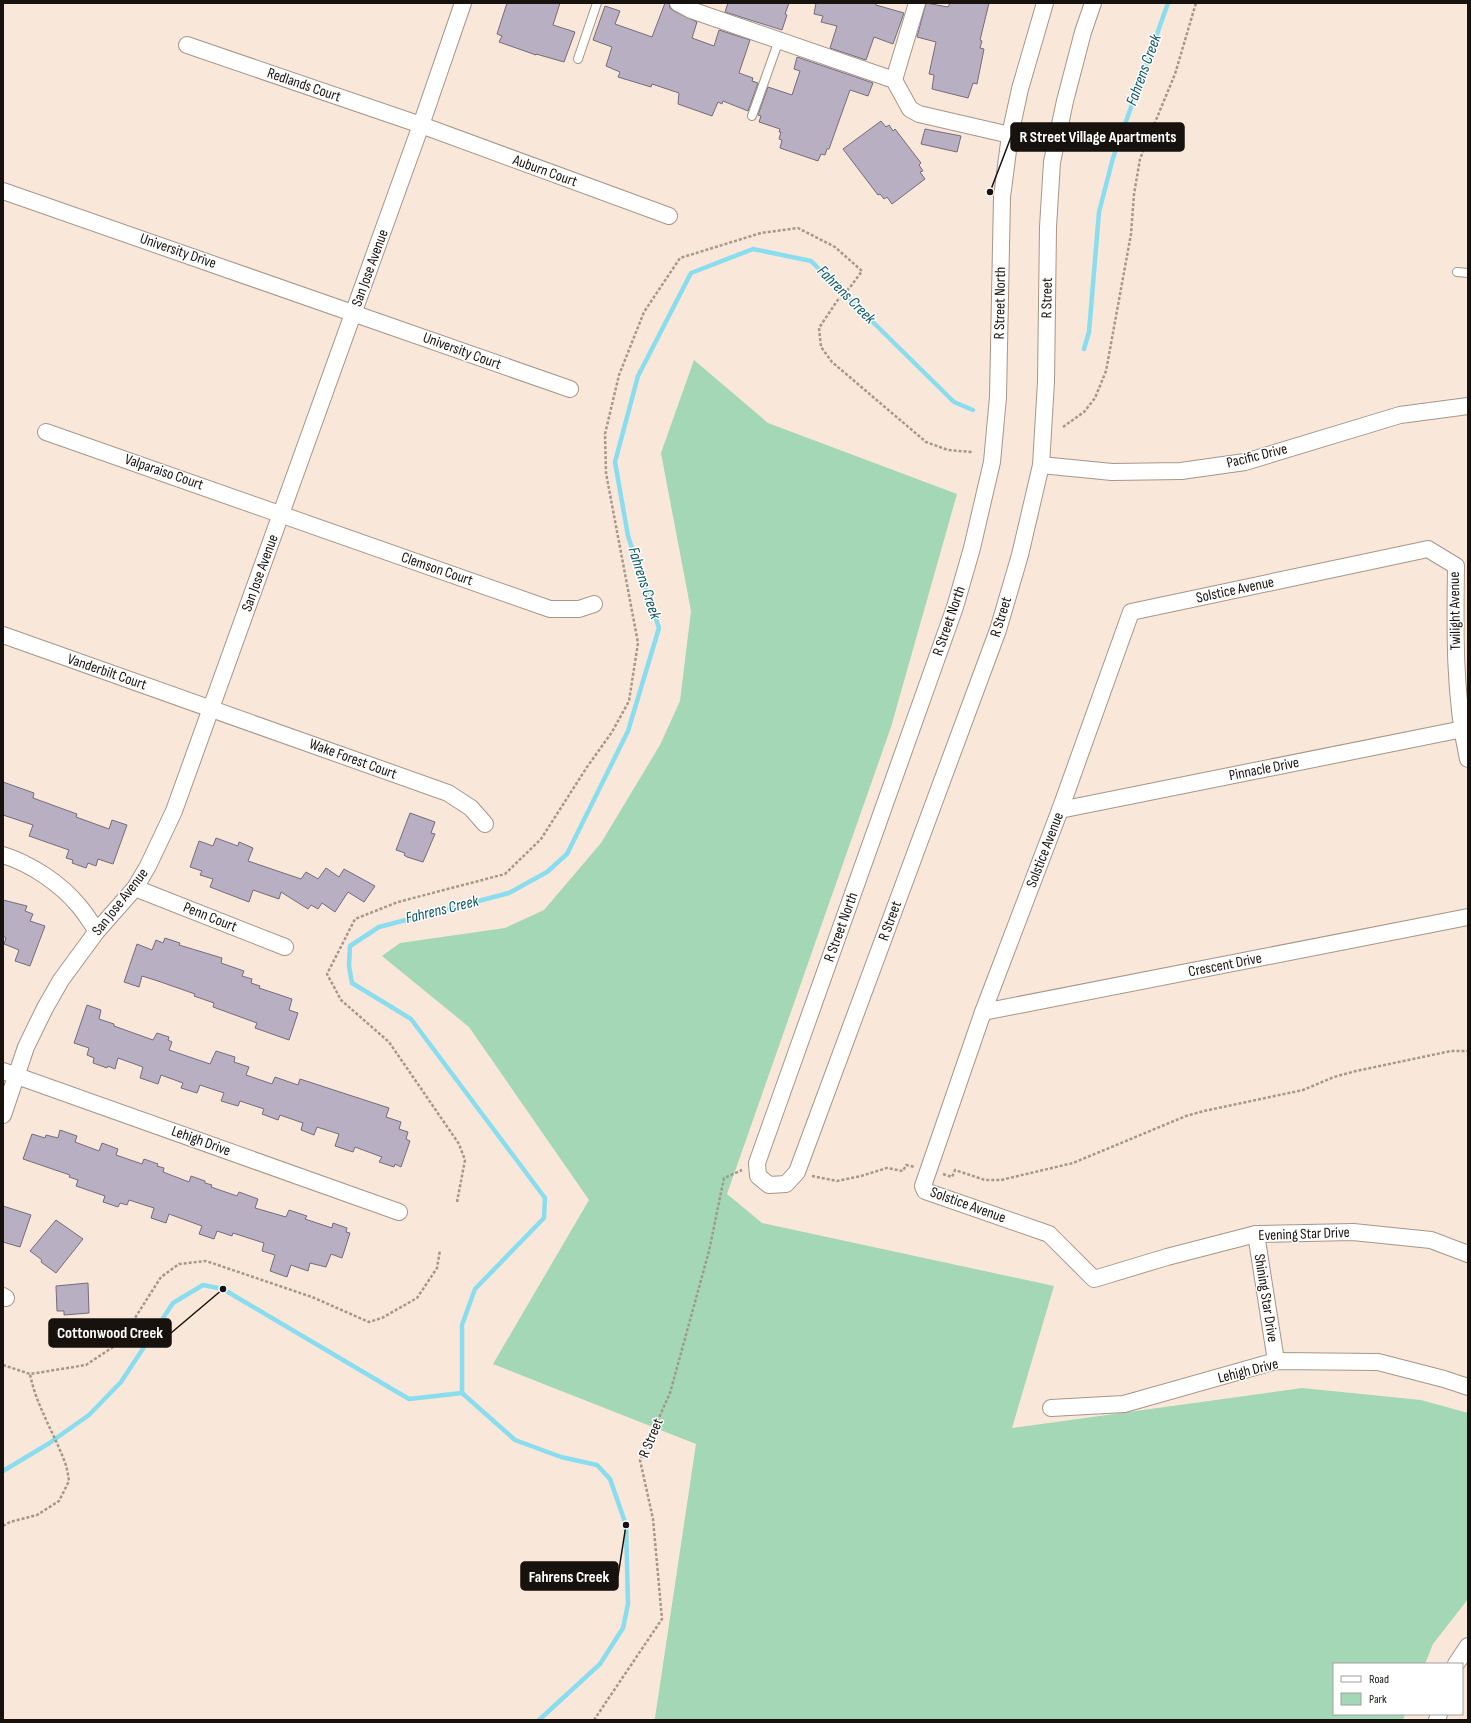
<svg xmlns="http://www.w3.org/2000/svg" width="1471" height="1723" viewBox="0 0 1471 1723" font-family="'Sofia Sans Condensed',sans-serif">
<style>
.green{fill:#a4d7b5}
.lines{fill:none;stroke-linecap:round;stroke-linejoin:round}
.stream{stroke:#89ddef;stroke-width:4.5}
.building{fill:#b8b0c2;stroke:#736c7d}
.service-casing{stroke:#a59688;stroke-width:10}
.minor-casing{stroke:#a59688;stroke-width:18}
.path{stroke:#a4978c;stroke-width:2.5;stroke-dasharray:3 2;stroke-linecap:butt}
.service{stroke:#fff;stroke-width:8}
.minor{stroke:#fff;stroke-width:16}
.labels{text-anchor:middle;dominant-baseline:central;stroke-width:3;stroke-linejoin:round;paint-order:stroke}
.street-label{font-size:15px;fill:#17120d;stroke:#fff}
.water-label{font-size:16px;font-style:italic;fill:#095562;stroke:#fff}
.leader{fill:none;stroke:#17120d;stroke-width:1.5}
.callout-dot{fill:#17120d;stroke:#fff;stroke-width:1.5}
.callout{fill:#17120d;stroke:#17120d;stroke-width:1.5}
.callout-label{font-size:16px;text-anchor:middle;font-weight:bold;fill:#fff}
</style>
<rect width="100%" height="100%" fill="#f9e8d9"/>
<!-- green -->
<path class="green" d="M 694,360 L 768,423 L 957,494 L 891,727 L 727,1194 L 762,1223 L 1054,1286 L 1012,1428 L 1302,1388 L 1421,1400 L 1468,1413 L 1468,1599 L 1433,1644 L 1425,1664 L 1334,1664 L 1334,1714 L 1405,1714 L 1403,1720 L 652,1720 L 655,1718 L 696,1444 L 493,1364 L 589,1200 L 469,1027 L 382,956 L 400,943 L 505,928 L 544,910 L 601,843 L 660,745 L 680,701 L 691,611 L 661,453 Z"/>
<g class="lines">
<!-- stream -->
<g class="stream">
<path d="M 1084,349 L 1089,332 L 1099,212 L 1113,158 L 1168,3"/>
<path d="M 3,1471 L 48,1444 L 89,1415 L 121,1382 L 173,1303 L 203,1285 L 223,1289 L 409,1399 L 462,1393"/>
<path d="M 539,1720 L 600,1664 L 623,1628 L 628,1604 L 626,1525 L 610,1479 L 597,1465 L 561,1457 L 515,1440 L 462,1393 L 462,1325 L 475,1289 L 544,1218 L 545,1198 L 411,1019 L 352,983 L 349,966 L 350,946 L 379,927 L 509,893 L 547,872 L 567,854 L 628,731 L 659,628 L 628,536 L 615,462 L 638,376 L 691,273 L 753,249 L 811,261 L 954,402 L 973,410"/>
</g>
</g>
<!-- building -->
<g class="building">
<path d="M 507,3 L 560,3 L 553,25 L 575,32 L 564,62 L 536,54 L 536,55 L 499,42 L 502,36 L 497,34 Z"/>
<path d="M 665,3 L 669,3 L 670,8 L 674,11 L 697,22 L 692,38 L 714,46 L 719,30 L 750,40 L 739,73 L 753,78 L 752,81 L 758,83 L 748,111 L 723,101 L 722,104 L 718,102 L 712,116 L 678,104 L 679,93 L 652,84 L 651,87 L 618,77 L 620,72 L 606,66 L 612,47 L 593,40 L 605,6 L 620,11 L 615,24 L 652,37 Z"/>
<path d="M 728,3 L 789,3 L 785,14 L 787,15 L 782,30 L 725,12 Z"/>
<path d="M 816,3 L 876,3 L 876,5 L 904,13 L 893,44 L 874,37 L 866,60 L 830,48 L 837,26 L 821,22 L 823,16 L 814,14 Z"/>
<path d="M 926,3 L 948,7 L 950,3 L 989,3 L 980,40 L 982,41 L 980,48 L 984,49 L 977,84 L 973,83 L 968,98 L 932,89 L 934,75 L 929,74 L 936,42 L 917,37 Z"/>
<path d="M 797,57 L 873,83 L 868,96 L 850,90 L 829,149 L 827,149 L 825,155 L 821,154 L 818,161 L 780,148 L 782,140 L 779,139 L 781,132 L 779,132 L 780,129 L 759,122 L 761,116 L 758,115 L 768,87 L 792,95 L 800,71 L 794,69 Z"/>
<path d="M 881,121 L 886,127 L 889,125 L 893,131 L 895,129 L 921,163 L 919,165 L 923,171 L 920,172 L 925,179 L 892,204 L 887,197 L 884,199 L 880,194 L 878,195 L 843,149 Z"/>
<path d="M 925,129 L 961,136 L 957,152 L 921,144 Z"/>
<path d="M 3,782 L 34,793 L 33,798 L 77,814 L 76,817 L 109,829 L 112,820 L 127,825 L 113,864 L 98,859 L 96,866 L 88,863 L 86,868 L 72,863 L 73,860 L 66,858 L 69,850 L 29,836 L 33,825 L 3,815 Z"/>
<path d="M 410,813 L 435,822 L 431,833 L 435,834 L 423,862 L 407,857 L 404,855 L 405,853 L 396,850 Z"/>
<path d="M 216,838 L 238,846 L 239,842 L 253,848 L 248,861 L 301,879 L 306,872 L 318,879 L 326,868 L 339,877 L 344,869 L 375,886 L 364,902 L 348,892 L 335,912 L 322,903 L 318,909 L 311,905 L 308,909 L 281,892 L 279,899 L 253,890 L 249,902 L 210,887 L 213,879 L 200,875 L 202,871 L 190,867 L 199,841 L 213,846 Z"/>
<path d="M 3,900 L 27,906 L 25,911 L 33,914 L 30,921 L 45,926 L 30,966 L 15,961 L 19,950 L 4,944 L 6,938 L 3,936 Z"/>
<path d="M 165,938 L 180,943 L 179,945 L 222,958 L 221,963 L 244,971 L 242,976 L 252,979 L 251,983 L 260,986 L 259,988 L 292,999 L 289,1010 L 298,1013 L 289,1040 L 255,1028 L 257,1023 L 213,1007 L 214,1003 L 194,996 L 195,994 L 158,981 L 142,976 L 139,987 L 124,982 L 137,944 L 152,950 L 156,940 L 163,943 Z"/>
<path d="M 87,1005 L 101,1010 L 99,1019 L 114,1024 L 114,1026 L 153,1040 L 157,1033 L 169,1037 L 168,1040 L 172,1042 L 169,1050 L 210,1064 L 216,1051 L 235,1057 L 234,1062 L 249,1067 L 246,1075 L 272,1084 L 275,1077 L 298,1085 L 300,1079 L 389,1108 L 386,1117 L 401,1122 L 399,1129 L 408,1132 L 406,1139 L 410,1141 L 401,1167 L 395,1164 L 394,1167 L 379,1162 L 382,1157 L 355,1147 L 353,1152 L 335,1146 L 339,1134 L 317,1127 L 314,1135 L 301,1130 L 303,1123 L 280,1115 L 278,1120 L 262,1114 L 264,1109 L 240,1101 L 238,1106 L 221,1101 L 224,1093 L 200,1085 L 197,1093 L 181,1088 L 183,1083 L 161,1075 L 158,1084 L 140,1078 L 143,1067 L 118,1058 L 115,1069 L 108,1066 L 107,1068 L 93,1063 L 94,1058 L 87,1055 L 89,1048 L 74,1043 Z"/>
<path d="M 60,1130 L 77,1136 L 75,1142 L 99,1151 L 102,1143 L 118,1149 L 116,1155 L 142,1164 L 144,1159 L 158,1164 L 157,1166 L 164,1168 L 163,1172 L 189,1182 L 191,1176 L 205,1181 L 205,1183 L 212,1185 L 211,1187 L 237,1196 L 239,1192 L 258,1199 L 255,1208 L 286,1217 L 289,1210 L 307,1216 L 305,1219 L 332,1228 L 333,1223 L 347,1228 L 346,1232 L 350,1233 L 342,1258 L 331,1254 L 326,1267 L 310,1263 L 308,1271 L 291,1265 L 287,1277 L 270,1271 L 275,1255 L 262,1251 L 264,1243 L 233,1233 L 232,1236 L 217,1231 L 214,1239 L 199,1234 L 202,1226 L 169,1214 L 166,1223 L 151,1218 L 154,1208 L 129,1200 L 127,1205 L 120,1203 L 118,1207 L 103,1202 L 105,1196 L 76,1186 L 78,1180 L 69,1177 L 70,1175 L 23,1159 L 32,1134 L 45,1138 L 46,1135 L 58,1138 Z"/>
<path d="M 3,1206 L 31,1215 L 20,1247 L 3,1242 Z"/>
<path d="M 56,1220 L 83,1239 L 56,1273 L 41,1262 L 42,1260 L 30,1251 Z"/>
<path d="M 88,1283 L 89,1313 L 64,1315 L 64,1311 L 57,1311 L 56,1286 Z"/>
</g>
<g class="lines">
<!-- service casing -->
<g class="service-casing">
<g id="service">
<path d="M 578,59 L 597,3"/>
<path d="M 752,116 L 779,40"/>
<path d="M 1457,272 L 1468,273"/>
</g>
</g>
<!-- minor casing -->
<g class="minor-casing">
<g id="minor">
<path d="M 678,3 L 691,10 L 894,80 L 910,109 L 919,114 L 1010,135"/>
<path d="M 1045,3 L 1020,89 L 1010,135 L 1002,197 L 998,397 L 992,462 L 972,548 L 955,607 L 757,1163 L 758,1176 L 769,1185 L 786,1184 L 797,1172 L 998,630 L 1020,555 L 1041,465 L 1046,382 L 1048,227 L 1052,162 L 1065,101 L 1083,32 L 1093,3"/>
<path d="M 187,45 L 421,125 L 669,216"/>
<path d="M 894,80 L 917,3"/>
<path d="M 3,191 L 570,389"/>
<path d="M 46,432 L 550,609 L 579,609 L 594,604"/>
<path d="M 1041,465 L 1112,472 L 1181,471 L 1245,462 L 1400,415 L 1468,406"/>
<path d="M 3,635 L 448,793 L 471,808 L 485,824"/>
<path d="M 1468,759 C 1454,696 1455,631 1456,566 L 1428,549 L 1131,612 L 1060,810 L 983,1012 L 923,1186 L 925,1191 L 1049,1234 L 1094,1279 L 1167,1257 L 1256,1234 L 1353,1232 L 1431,1240 L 1468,1254"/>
<path d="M 1060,810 L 1468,728"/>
<path d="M 3,855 C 31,864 60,883 79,906 C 86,914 91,923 97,931"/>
<path d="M 135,888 L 285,947"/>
<path d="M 983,1012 L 1468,917"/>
<path d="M 3,1071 L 399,1212"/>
<path d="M 3,1115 L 26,1047 L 45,1008 L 61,980 L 97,931 L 135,888 L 148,866 L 174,811 L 421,125 L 463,3"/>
<path d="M 1256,1234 L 1276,1361"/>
<path d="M 3,1296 L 6,1298"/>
<path d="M 1051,1408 L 1124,1404 L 1276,1361 L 1378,1362 L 1444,1379 L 1468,1387"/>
<path d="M 1456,1664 L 1468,1646"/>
<path d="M 1437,1720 L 1439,1714"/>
</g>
</g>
<!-- path -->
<g class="path">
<path d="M 1063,427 L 1084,412 L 1095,398 L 1106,371 L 1131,234 L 1134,194 L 1140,159 L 1175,74 L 1196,3"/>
<path d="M 943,1174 L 952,1177 L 955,1170 L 985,1180 L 1001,1180 L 1073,1163 L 1186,1116 L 1204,1111 L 1303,1090 L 1334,1077 L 1356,1071 L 1451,1051 L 1468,1051"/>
<path d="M 812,1176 L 837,1181 L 861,1176 L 887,1168 L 903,1171 L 906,1165 L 915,1167"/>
<path d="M 457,1202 L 465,1160 L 459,1144 L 389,1042 L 341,1000 L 327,974 L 355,919 L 398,902 L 505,874 L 541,839 L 587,767 L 612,732 L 629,701 L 638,643 L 606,473 L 605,434 L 619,375 L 644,312 L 680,258 L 761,233 L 798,228 L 835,247 L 862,271 L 851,286 L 837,301 L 819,328 L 821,347 L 832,362 L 926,442 L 948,450 L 972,452"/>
<path d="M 3,1365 L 30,1374 L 86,1365 L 119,1343 L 161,1277 L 179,1264 L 206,1261 L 312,1297 L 369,1322 L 382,1318 L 417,1298 L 437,1268 L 440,1250"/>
<path d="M 3,1526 L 10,1522 L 37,1515 L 59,1501 L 69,1481 C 68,1474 67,1467 64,1460 C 53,1431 36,1405 30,1374"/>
<path d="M 594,1720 L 662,1619 L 653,1519 L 640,1460 L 670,1393 L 709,1251 L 724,1178 L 742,1170"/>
</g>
<!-- service -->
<use href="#service" class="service"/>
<!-- minor -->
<use href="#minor" class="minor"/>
</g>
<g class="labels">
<!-- street labels -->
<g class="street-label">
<text transform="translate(304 85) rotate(19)">Redlands Court</text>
<text transform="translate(545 171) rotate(20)">Auburn Court</text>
<text transform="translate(178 251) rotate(19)">University Drive</text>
<text transform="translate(370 268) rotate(-70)">San Jose Avenue</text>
<text transform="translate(1047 298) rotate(-89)">R Street</text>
<text transform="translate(1000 303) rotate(-89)">R Street North</text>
<text transform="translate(462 351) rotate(20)">University Court</text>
<text transform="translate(1257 456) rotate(-14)">Pacific Drive</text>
<text transform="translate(164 472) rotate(19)">Valparaiso Court</text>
<text transform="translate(437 569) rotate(19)">Clemson Court</text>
<text transform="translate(260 573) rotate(-70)">San Jose Avenue</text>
<text transform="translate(1235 590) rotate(-12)">Solstice Avenue</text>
<text transform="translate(1455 611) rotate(-91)">Twilight Avenue</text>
<text transform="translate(1001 617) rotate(-73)">R Street</text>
<text transform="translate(949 621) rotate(-71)">R Street North</text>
<text transform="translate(107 672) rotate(19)">Vanderbilt Court</text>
<text transform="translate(353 759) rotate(20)">Wake Forest Court</text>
<text transform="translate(1264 769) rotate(-11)">Pinnacle Drive</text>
<text transform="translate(1045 850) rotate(-69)">Solstice Avenue</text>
<text transform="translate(120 902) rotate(-52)">San Jose Avenue</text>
<text transform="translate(210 917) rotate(22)">Penn Court</text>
<text transform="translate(890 921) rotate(-70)">R Street</text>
<text transform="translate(841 927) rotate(-70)">R Street North</text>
<text transform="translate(1225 965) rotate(-11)">Crescent Drive</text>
<text transform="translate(201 1141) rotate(20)">Lehigh Drive</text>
<text transform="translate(968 1205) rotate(20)">Solstice Avenue</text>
<text transform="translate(1304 1234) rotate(-2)">Evening Star Drive</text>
<text transform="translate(1266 1298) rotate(81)">Shining Star Drive</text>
<text transform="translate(1248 1371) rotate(-14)">Lehigh Drive</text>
<text transform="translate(651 1438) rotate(-68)">R Street</text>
</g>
<!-- water labels -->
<g class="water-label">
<text transform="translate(1144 70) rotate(-70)">Fahrens Creek</text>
<text transform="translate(846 295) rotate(45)">Fahrens Creek</text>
<text transform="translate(644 583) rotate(72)">Fahrens Creek</text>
<text transform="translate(442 910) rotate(-14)">Fahrens Creek</text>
</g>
</g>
<!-- callouts -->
<path class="leader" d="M990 192L1011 137M223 1289L171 1333M626 1525L618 1576"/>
<g class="callout-dot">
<circle cx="990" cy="192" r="4"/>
<circle cx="223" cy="1289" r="4"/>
<circle cx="626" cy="1525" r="4"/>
</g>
<g class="callout">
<rect x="1011" y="123" width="173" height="28" rx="4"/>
<rect x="49" y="1319" width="122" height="28" rx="4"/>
<rect x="521" y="1562" width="97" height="28" rx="4"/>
</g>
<g class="callout-label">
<text x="1098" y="142">R Street Village Apartments</text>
<text x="110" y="1338">Cottonwood Creek</text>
<text x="569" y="1582">Fahrens Creek</text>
</g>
<!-- border -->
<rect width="1471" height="1723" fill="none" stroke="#17120d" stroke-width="8"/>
<!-- legend -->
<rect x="1333" y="1663" width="130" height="52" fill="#ffffff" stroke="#a2a09e"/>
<rect x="1341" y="1676" width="20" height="6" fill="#ffffff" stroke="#a2a09e"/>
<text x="1369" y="1683" font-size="12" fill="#17120d">Road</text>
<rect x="1341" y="1693" width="20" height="12" fill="#a4d7b5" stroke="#a2a09e"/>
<text x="1369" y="1703" font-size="12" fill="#17120d">Park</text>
</svg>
